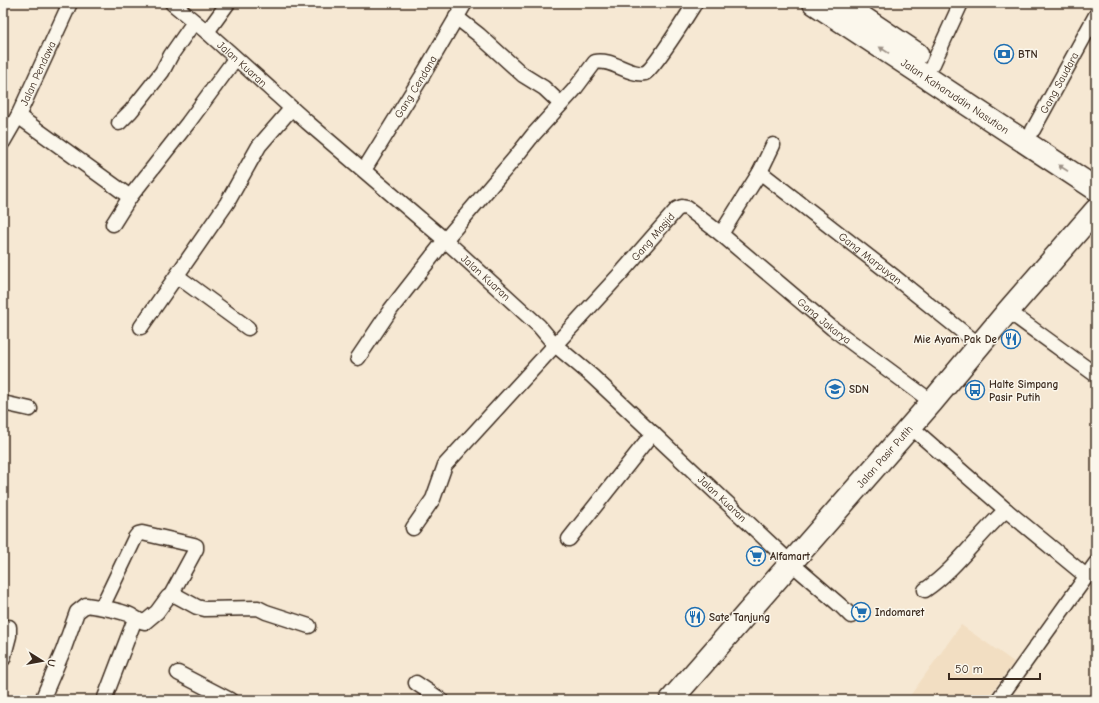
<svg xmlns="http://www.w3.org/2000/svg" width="1099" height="703" viewBox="0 0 1099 703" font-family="'Comic Neue',sans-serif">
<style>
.built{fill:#f2dec2}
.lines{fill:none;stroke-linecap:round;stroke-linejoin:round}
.street-casing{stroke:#3b2a1e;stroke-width:17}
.highway-casing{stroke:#3b2a1e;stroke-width:25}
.street{stroke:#fbf7ec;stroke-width:14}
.highway{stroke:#fbf7ec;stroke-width:22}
.oneway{fill:#9b9085}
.labels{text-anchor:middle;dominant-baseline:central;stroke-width:3;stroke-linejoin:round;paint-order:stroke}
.poi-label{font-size:11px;font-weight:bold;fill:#3b2a1e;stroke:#fbf7ec;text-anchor:start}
.street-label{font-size:11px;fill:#3b2a1e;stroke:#fbf7ec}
</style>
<rect width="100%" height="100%" fill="#f6e8d3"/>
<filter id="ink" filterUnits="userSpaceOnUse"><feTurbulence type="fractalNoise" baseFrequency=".025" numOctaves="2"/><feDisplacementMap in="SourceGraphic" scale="8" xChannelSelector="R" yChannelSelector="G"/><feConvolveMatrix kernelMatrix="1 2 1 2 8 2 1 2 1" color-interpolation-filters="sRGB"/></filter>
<g filter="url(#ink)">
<!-- built -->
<path class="built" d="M 961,625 L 1014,662 L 986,700 L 907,700 Z"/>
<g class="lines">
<!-- street casing -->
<g class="street-casing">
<g id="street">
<path id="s1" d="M 172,3 L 207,32 L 307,122 L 445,240 L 539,326 L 555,345 L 592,376 L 791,563 L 842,607 L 851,616"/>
<path d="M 456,17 L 479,35 L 523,75 L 544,88 L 561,104"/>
<path d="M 207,32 L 228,3"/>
<path d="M 933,64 L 961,3"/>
<path d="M 18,116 L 130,197"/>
<path d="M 119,123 L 131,111 L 162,72 L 171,55 L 194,22"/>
<path id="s2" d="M 1033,130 L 1096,15"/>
<path id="s3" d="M 3,142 L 18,116 L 70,3"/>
<path id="s4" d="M 364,170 L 421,78 L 465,3"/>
<path id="s5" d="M 760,172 L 887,271 L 979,345"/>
<path d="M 113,224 L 130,197 L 188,123 L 235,59"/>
<path d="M 721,234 L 760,172 L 773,145"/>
<path d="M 177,276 L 248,328"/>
<path d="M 1008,311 L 1096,375"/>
<path d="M 141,327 L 227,203 L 259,146 L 291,109"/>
<path d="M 358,358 L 391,309 L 445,240 L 514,159 L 533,135 L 574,90 L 595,62 C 608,59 621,69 633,72 C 636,73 641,74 645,73 C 654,69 688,14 695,3"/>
<path d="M 3,403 L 30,409"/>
<path d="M 911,427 L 1006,510 L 1086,576"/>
<path id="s6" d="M 413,528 L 433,499 L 445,465 L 622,272 L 677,209 L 682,207 L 687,208 L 721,234 L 832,328 L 932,402"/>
<path d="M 569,539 L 653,433"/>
<path d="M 925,590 C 957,568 978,535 1006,510"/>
<path d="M 102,607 L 135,538 L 138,534 L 142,533 L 194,545 L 196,546 L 196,549 L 171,595"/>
<path d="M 3,659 L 9,636 L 9,627"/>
<path d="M 178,673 L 230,700"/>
<path d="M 416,683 L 441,700"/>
<path d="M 42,700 L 63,651 L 77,612 L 86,605 C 100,607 114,609 128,614 C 134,616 137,621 145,622 L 157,612 L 168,597 L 175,595 L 197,607 L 205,609 L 258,608 L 266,612 L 309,626"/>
<path d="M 104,700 L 135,619"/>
<path d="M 998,700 L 1096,563"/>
</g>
</g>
<!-- highway casing -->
<g class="highway-casing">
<g id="highway">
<path id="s7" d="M 814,3 L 1096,189"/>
<path d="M 841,3 L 917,54"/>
<path id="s8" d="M 671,700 L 932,402 L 1008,311 L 1096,210"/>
</g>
</g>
<!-- street -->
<use href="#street" class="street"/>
<!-- highway -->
<use href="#highway" class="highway"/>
</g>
<!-- one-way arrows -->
<defs><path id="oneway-solid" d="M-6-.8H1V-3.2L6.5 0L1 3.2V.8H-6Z"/></defs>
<g class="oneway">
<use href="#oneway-solid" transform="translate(884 50) rotate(-147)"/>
<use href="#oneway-solid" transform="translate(1063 168) rotate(-147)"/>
</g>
</g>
<!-- icons -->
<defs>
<g id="bank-ring" transform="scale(1)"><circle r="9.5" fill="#fbf7ec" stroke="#1f6fb2" stroke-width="1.5"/><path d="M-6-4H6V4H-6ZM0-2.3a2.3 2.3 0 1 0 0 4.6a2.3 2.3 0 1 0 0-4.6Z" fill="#1f6fb2"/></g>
<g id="restaurant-ring" transform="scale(1)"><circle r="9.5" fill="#fbf7ec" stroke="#1f6fb2" stroke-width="1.5"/><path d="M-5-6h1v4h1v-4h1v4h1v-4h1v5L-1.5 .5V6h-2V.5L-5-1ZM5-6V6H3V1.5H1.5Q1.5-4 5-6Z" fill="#1f6fb2"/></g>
<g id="school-ring" transform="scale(1)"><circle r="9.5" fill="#fbf7ec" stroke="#1f6fb2" stroke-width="1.5"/><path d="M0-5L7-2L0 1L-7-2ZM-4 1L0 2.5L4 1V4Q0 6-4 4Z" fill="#1f6fb2"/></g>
<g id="bus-ring" transform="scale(1)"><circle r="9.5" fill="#fbf7ec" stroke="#1f6fb2" stroke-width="1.5"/><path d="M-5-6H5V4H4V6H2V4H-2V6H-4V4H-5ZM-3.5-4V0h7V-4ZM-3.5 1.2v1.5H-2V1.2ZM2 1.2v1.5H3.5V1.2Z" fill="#1f6fb2"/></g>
<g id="supermarket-ring" transform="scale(1)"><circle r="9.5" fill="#fbf7ec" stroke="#1f6fb2" stroke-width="1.5"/><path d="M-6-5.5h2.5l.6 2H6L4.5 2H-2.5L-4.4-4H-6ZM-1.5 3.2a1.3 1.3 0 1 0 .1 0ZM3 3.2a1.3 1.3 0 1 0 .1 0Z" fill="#1f6fb2"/></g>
</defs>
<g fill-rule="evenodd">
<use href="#bank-ring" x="1004" y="54"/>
<use href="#restaurant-ring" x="1011" y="339"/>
<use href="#school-ring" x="835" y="389"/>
<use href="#bus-ring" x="975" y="390"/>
<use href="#supermarket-ring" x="756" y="556"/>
<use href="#supermarket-ring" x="861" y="612"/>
<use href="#restaurant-ring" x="695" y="617"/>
</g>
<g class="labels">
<!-- poi labels -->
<g class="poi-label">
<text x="1018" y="54">BTN</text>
<text x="997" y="339" text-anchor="end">Mie Ayam Pak De</text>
<text x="989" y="384">Halte Simpang<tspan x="989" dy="13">Pasir Putih</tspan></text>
<text x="849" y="389">SDN</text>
<text x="770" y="556">Alfamart</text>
<text x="875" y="612">Indomaret</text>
<text x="709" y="617">Sate Tanjung</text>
</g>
<!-- street labels -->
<g class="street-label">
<text stroke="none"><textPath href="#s1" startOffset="93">Jalan Kuaran</textPath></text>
<text stroke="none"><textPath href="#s3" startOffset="77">Jalan Pendawa</textPath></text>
<text stroke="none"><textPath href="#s2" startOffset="54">Gang Saudara</textPath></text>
<text stroke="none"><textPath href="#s4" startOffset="98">Gang Cendana</textPath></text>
<text stroke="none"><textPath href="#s7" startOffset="169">Jalan Kaharuddin Nasution</textPath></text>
<text stroke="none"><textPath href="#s6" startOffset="380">Gang Masjid</textPath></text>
<text stroke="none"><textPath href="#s5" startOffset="140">Gang Marpuyan</textPath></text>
<text stroke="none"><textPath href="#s1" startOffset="417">Jalan Kuaran</textPath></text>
<text stroke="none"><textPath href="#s6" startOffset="605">Gang Jakarya</textPath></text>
<text stroke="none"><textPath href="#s8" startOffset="324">Jalan Pasir Putih</textPath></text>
<text stroke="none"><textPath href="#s1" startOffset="741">Jalan Kuaran</textPath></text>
</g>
</g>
<!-- margin -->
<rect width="1099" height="703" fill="none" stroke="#fbf7ec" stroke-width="16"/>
<rect x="8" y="8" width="1083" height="687" fill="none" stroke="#3b2a1e" stroke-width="1.5" filter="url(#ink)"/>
<!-- north arrow -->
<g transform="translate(42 661) rotate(101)" stroke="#fbf7ec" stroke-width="3" paint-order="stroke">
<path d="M0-3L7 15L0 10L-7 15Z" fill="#3b2a1e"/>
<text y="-6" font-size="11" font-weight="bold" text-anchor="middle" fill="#3b2a1e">U</text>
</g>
<!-- scale -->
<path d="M949 673v6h91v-6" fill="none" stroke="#3b2a1e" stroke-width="2"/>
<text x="955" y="673" font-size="12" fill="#3b2a1e" stroke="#fbf7ec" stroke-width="3" paint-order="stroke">50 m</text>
</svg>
